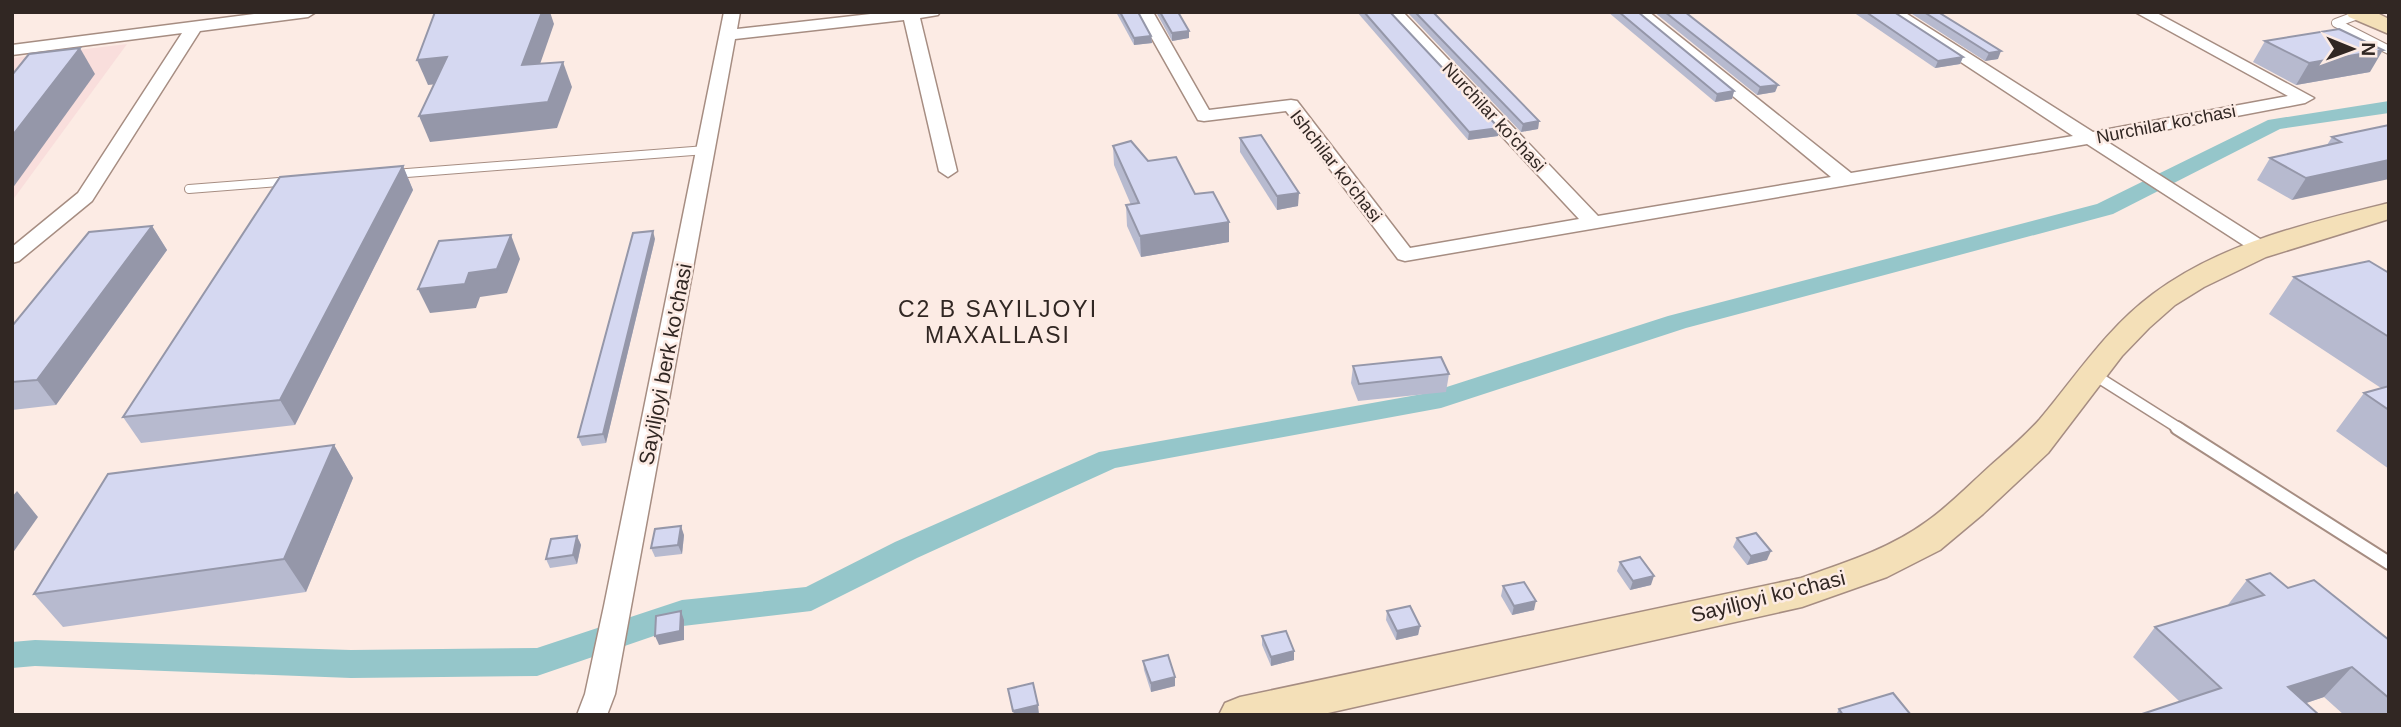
<svg xmlns="http://www.w3.org/2000/svg" width="2401" height="727" viewBox="0 0 2401 727" font-family="Helvetica,sans-serif">
<style>
.education{fill:#f9dedc}
.lines{fill:none;stroke-linecap:round;stroke-linejoin:round}
.canal{fill:#95c6ca;fill-rule:evenodd}
.service-far2-casing{stroke:#a68d82;stroke-width:10}
.service-far1-casing{stroke:#a68d82;stroke-width:13}
.service-casing{stroke:#a68d82;stroke-width:16}
.minor-casing{stroke:#a68d82;stroke-width:3}
.secondary-casing{stroke:#a68d82;stroke-width:3}
.service-far2{stroke:#fff;stroke-width:8}
.service-far1{stroke:#fff;stroke-width:10}
.service{stroke:#fff;stroke-width:12}
.minor{fill:#fff;fill-rule:evenodd}
.secondary{fill:#f4e0b8;fill-rule:evenodd}
.wall{fill:#b7bacf}
.shaded-wall{fill:#9597a9}
.building{fill:#d5d8f1;stroke:#9597a9;stroke-width:2}
.labels{text-anchor:middle;dominant-baseline:central;stroke-width:5;stroke-linejoin:round;paint-order:stroke}
.far-street-label{font-size:18px;fill:#312723;stroke:#fcebe4}
.street-label{font-size:21px;fill:#312723;stroke:#fcebe4}
.neighbourhood-label{font-size:23px;letter-spacing:2px;fill:#312723;stroke:#fcebe4}
</style>
<rect width="100%" height="100%" fill="#fcebe4"/>
<!-- education -->
<path class="education" d="M 127,44 L 12,201 L 12,58 Z"/>
<g class="lines">
<!-- canal -->
<path class="canal" d="M 2389,101 L 2389,113 L 2280,129 L 2113,214 L 1686,328 L 1441,408 L 1115,468 L 917,558 L 811,611 L 683,626 L 537,676 L 351,678 L 35,666 L 12,668 L 12,642 L 35,640 L 351,650 L 537,648 L 682,600 L 806,587 L 895,542 L 1099,452 L 1428,393 L 1668,316 L 2097,204 L 2268,120 Z"/>
<!-- service-far2 casing -->
<g class="service-far2-casing">
<g id="service-far2">
<path d="M 2360,14 L 2336,23 L 2389,50"/>
<path d="M 394,174 L 706,150"/>
<path d="M 189,189 L 291,181"/>
</g>
</g>
<!-- service-far1 casing -->
<g class="service-far1-casing">
<path id="service-far1" d="M 2093,374 L 2180,429"/>
</g>
<!-- service casing -->
<g class="service-casing">
<path id="service" d="M 2177,428 L 2389,563"/>
</g>
<!-- minor casing -->
<g class="minor-casing">
<g id="minor">
<path d="M 269,12 L 316,12 L 308,17 L 200,31 L 92,201 L 19,261 L 12,263 L 12,247 L 78,193 L 182,33 L 12,55 L 12,45 Z"/>
<path d="M 724,12 L 740,12 L 737,29 L 888,12 L 940,12 L 938,15 L 920,18 L 957,171 L 948,177 L 939,171 L 904,20 L 735,39 L 615,694 L 607,715 L 577,715 L 585,694 L 604,606 Z"/>
<path d="M 1137,12 L 1153,12 L 1209,110 L 1291,100 L 1297,101 L 1410,248 L 1579,219 L 1386,12 L 1403,12 L 1598,216 L 1831,177 L 1631,12 L 1649,12 L 1851,173 L 2073,136 L 1885,12 L 1904,12 L 2093,132 L 2288,96 L 2135,12 L 2155,12 L 2314,98 L 2305,103 L 2106,141 L 2268,244 L 2271,248 L 2268,252 L 2254,252 L 2087,144 L 1405,261 L 1398,259 L 1286,111 L 1204,121 L 1198,120 Z"/>
</g>
</g>
<!-- secondary casing -->
<g class="secondary-casing">
<g id="secondary">
<path d="M 2346,12 L 2375,12 L 2389,19 L 2389,34 L 2349,17 Z"/>
<path d="M 2389,203 L 2389,219 L 2266,257 L 2204,287 L 2175,305 L 2149,328 L 2122,356 L 2048,453 L 1983,514 L 1940,550 L 1887,577 L 1802,607 L 1319,715 L 1219,715 L 1225,703 L 1240,697 L 1801,578 C 1844,563 1889,549 1926,522 C 1949,506 1969,485 1990,466 C 2007,451 2024,437 2040,419 C 2077,375 2106,329 2153,294 C 2221,243 2308,223 2389,203 Z"/>
</g>
</g>
<!-- service-far2 -->
<use href="#service-far2" class="service-far2"/>
<!-- service-far1 -->
<use href="#service-far1" class="service-far1"/>
<!-- service -->
<use href="#service" class="service"/>
<!-- minor -->
<use href="#minor" class="minor"/>
<!-- secondary -->
<use href="#secondary" class="secondary"/>
</g>
<!-- wall -->
<g class="wall">
<path d="M 1116,12 L 1138,12 L 1151,36 L 1152,43 L 1134,45 Z"/>
<path d="M 1156,12 L 1178,12 L 1189,38 L 1172,41 Z"/>
<path d="M 1357,12 L 1390,12 L 1498,136 L 1468,140 Z"/>
<path d="M 1407,12 L 1433,12 L 1539,121 L 1538,129 L 1521,132 Z"/>
<path d="M 1608,12 L 1638,12 L 1734,91 L 1732,99 L 1715,102 Z"/>
<path d="M 1654,12 L 1685,12 L 1778,85 L 1775,92 L 1757,95 Z"/>
<path d="M 1853,12 L 1894,12 L 1963,57 L 1960,64 L 1935,68 Z"/>
<path d="M 1909,12 L 1938,12 L 1998,59 L 1985,61 Z"/>
<path d="M 2265,41 L 2370,72 L 2296,85 L 2253,62 Z"/>
<path d="M 2389,125 L 2292,200 L 2257,180 L 2270,158 L 2327,145 L 2332,137 Z"/>
<path d="M 1240,138 L 1298,206 L 1277,210 L 1240,152 Z"/>
<path d="M 1113,146 L 1148,161 L 1229,222 L 1229,242 L 1141,257 L 1127,226 L 1126,205 L 1131,205 L 1114,165 Z"/>
<path d="M 403,166 L 413,190 L 295,425 L 141,443 L 123,417 Z"/>
<path d="M 152,226 L 167,250 L 56,405 L 12,410 L 12,326 Z"/>
<path d="M 655,239 L 606,443 L 582,446 L 578,437 Z"/>
<path d="M 2389,273 L 2389,469 L 2336,431 L 2364,393 L 2381,388 L 2269,314 L 2294,277 Z"/>
<path d="M 1353,366 L 1449,374 L 1446,392 L 1358,401 L 1351,383 Z"/>
<path d="M 334,445 L 353,478 L 306,592 L 63,627 L 34,594 Z"/>
<path d="M 684,535 L 682,554 L 655,557 L 651,548 Z"/>
<path d="M 577,536 L 581,545 L 577,564 L 550,568 L 546,559 Z"/>
<path d="M 1737,538 L 1767,560 L 1747,565 L 1733,547 Z"/>
<path d="M 1620,562 L 1651,585 L 1630,590 L 1617,571 Z"/>
<path d="M 2247,580 L 2288,588 L 2389,640 L 2389,715 L 2344,715 L 2324,697 L 2306,703 L 2179,701 L 2133,657 L 2155,627 L 2227,606 Z"/>
<path d="M 1503,586 L 1534,610 L 1512,615 L 1501,596 Z"/>
<path d="M 1387,611 L 1420,626 L 1418,635 L 1396,640 L 1386,620 Z"/>
<path d="M 1262,636 L 1294,660 L 1271,666 L 1262,645 Z"/>
<path d="M 1143,661 L 1175,686 L 1151,692 L 1144,670 Z"/>
<path d="M 1839,709 L 1911,715 L 1836,715 Z"/>
</g>
<!-- shaded-wall -->
<g class="shaded-wall">
<path d="M 542,12 L 550,12 L 554,24 L 531,90 L 522,65 Z"/>
<path d="M 1189,31 L 1189,38 L 1172,41 L 1172,33 Z"/>
<path d="M 1151,36 L 1152,43 L 1134,45 L 1134,38 Z"/>
<path d="M 80,48 L 95,74 L 12,189 L 12,136 Z"/>
<path d="M 2383,50 L 2370,72 L 2296,85 L 2309,63 Z"/>
<path d="M 2001,51 L 1998,59 L 1985,61 L 1989,53 Z"/>
<path d="M 447,57 L 457,82 L 428,85 L 417,60 Z"/>
<path d="M 1963,57 L 1960,64 L 1935,68 L 1938,61 Z"/>
<path d="M 563,62 L 572,87 L 557,128 L 430,142 L 419,116 Z"/>
<path d="M 1778,85 L 1775,92 L 1757,95 L 1760,87 Z"/>
<path d="M 1734,91 L 1732,99 L 1715,102 L 1717,94 Z"/>
<path d="M 1539,121 L 1538,129 L 1521,132 L 1523,124 Z"/>
<path d="M 1499,128 L 1498,136 L 1468,140 L 1469,132 Z"/>
<path d="M 2389,160 L 2389,179 L 2292,200 L 2306,178 Z"/>
<path d="M 403,166 L 413,190 L 295,425 L 280,400 Z"/>
<path d="M 1299,193 L 1298,206 L 1277,210 L 1277,196 Z"/>
<path d="M 1229,222 L 1229,242 L 1141,257 L 1140,236 Z"/>
<path d="M 152,226 L 167,250 L 56,405 L 37,380 Z"/>
<path d="M 653,231 L 655,239 L 606,443 L 603,434 Z"/>
<path d="M 511,235 L 520,259 L 507,293 L 480,297 L 476,308 L 430,313 L 418,289 L 469,273 Z"/>
<path d="M 334,445 L 353,478 L 306,592 L 284,559 Z"/>
<path d="M 17,491 L 38,517 L 12,554 L 12,497 Z"/>
<path d="M 681,526 L 684,535 L 682,554 L 678,545 Z"/>
<path d="M 577,536 L 581,545 L 577,564 L 573,555 Z"/>
<path d="M 1771,551 L 1767,560 L 1747,565 L 1751,556 Z"/>
<path d="M 1654,576 L 1651,585 L 1630,590 L 1633,581 Z"/>
<path d="M 1536,601 L 1534,610 L 1512,615 L 1514,606 Z"/>
<path d="M 681,611 L 684,620 L 684,640 L 659,645 L 655,636 Z"/>
<path d="M 1420,626 L 1418,635 L 1396,640 L 1397,631 Z"/>
<path d="M 1294,651 L 1294,660 L 1271,666 L 1271,657 Z"/>
<path d="M 2352,667 L 2324,697 L 2270,715 L 2288,687 Z"/>
<path d="M 1175,677 L 1175,686 L 1151,692 L 1151,683 Z"/>
<path d="M 1038,705 L 1039,714 L 1014,715 L 1013,711 Z"/>
</g>
<!-- building -->
<g class="building">
<path d="M 435,12 L 542,12 L 522,65 L 563,62 L 548,102 L 419,116 L 447,57 L 417,60 Z"/>
<path d="M 1120,12 L 1138,12 L 1151,36 L 1134,38 Z"/>
<path d="M 1160,12 L 1178,12 L 1189,31 L 1172,33 Z"/>
<path d="M 1364,12 L 1390,12 L 1499,128 L 1469,132 Z"/>
<path d="M 1415,12 L 1433,12 L 1539,121 L 1523,124 Z"/>
<path d="M 1619,12 L 1638,12 L 1734,91 L 1717,94 Z"/>
<path d="M 1665,12 L 1685,12 L 1778,85 L 1760,87 Z"/>
<path d="M 1866,12 L 1894,12 L 1963,57 L 1938,61 Z"/>
<path d="M 1924,12 L 1938,12 L 2001,51 L 1989,53 Z"/>
<path d="M 2339,29 L 2383,50 L 2309,63 L 2265,41 Z"/>
<path d="M 80,48 L 12,136 L 12,75 L 29,54 Z"/>
<path d="M 2389,125 L 2389,160 L 2306,178 L 2270,158 L 2341,142 L 2332,137 Z"/>
<path d="M 1261,135 L 1299,193 L 1277,196 L 1240,138 Z"/>
<path d="M 1131,141 L 1148,161 L 1176,157 L 1195,194 L 1213,192 L 1229,222 L 1140,236 L 1126,205 L 1139,203 L 1113,146 Z"/>
<path d="M 403,166 L 280,400 L 123,417 L 280,177 Z"/>
<path d="M 152,226 L 37,380 L 12,382 L 12,326 L 89,232 Z"/>
<path d="M 653,231 L 603,434 L 578,437 L 633,233 Z"/>
<path d="M 511,235 L 497,269 L 469,273 L 465,284 L 418,289 L 439,241 Z"/>
<path d="M 2369,261 L 2389,273 L 2389,337 L 2294,277 Z"/>
<path d="M 1441,357 L 1449,374 L 1359,384 L 1353,366 Z"/>
<path d="M 2389,386 L 2389,410 L 2364,393 Z"/>
<path d="M 334,445 L 284,559 L 34,594 L 108,474 Z"/>
<path d="M 681,526 L 678,545 L 651,548 L 655,529 Z"/>
<path d="M 1756,533 L 1771,551 L 1751,556 L 1737,538 Z"/>
<path d="M 577,536 L 573,555 L 546,559 L 551,539 Z"/>
<path d="M 1640,557 L 1654,576 L 1633,581 L 1620,562 Z"/>
<path d="M 2270,573 L 2288,588 L 2314,580 L 2389,640 L 2389,698 L 2352,667 L 2288,687 L 2319,715 L 2139,715 L 2221,688 L 2155,627 L 2264,595 L 2247,580 Z"/>
<path d="M 1524,582 L 1536,601 L 1514,606 L 1503,586 Z"/>
<path d="M 1410,606 L 1420,626 L 1397,631 L 1387,611 Z"/>
<path d="M 681,611 L 680,631 L 655,636 L 656,616 Z"/>
<path d="M 1286,631 L 1294,651 L 1271,657 L 1262,636 Z"/>
<path d="M 1168,655 L 1175,677 L 1151,683 L 1143,661 Z"/>
<path d="M 1033,683 L 1038,705 L 1013,711 L 1008,689 Z"/>
<path d="M 1893,693 L 1911,715 L 1843,715 L 1839,709 Z"/>
</g>
<g class="labels">
<!-- far-street labels -->
<g class="far-street-label">
<text transform="translate(1494 117) rotate(47)">Nurchilar ko'chasi</text>
<text transform="translate(2166 124) rotate(-11)">Nurchilar ko'chasi</text>
<text transform="translate(1336 166) rotate(52)">Ishchilar ko'chasi</text>
</g>
<!-- street labels -->
<g class="street-label">
<text transform="translate(665 364) rotate(-79)">Sayiljoyi berk ko'chasi</text>
<text transform="translate(1768 596) rotate(-14)">Sayiljoyi ko'chasi</text>
</g>
<!-- neighbourhood labels -->
<g class="neighbourhood-label">
<text x="998" y="309">C2 B SAYILJOYI<tspan x="998" dy="26">MAXALLASI</tspan></text>
</g>
</g>
<!-- border -->
<rect width="2401" height="727" fill="none" stroke="#312723" stroke-width="28"/>
<!-- north arrow -->
<g transform="translate(2352 49) rotate(91)" stroke="#fcebe4" stroke-width="5" paint-order="stroke">
<path d="M0-5L12 26L0 18L-12 26Z" fill="#312723"/>
<text y="-10" font-size="19" font-weight="bold" text-anchor="middle" fill="#312723">N</text>
</g>
</svg>
